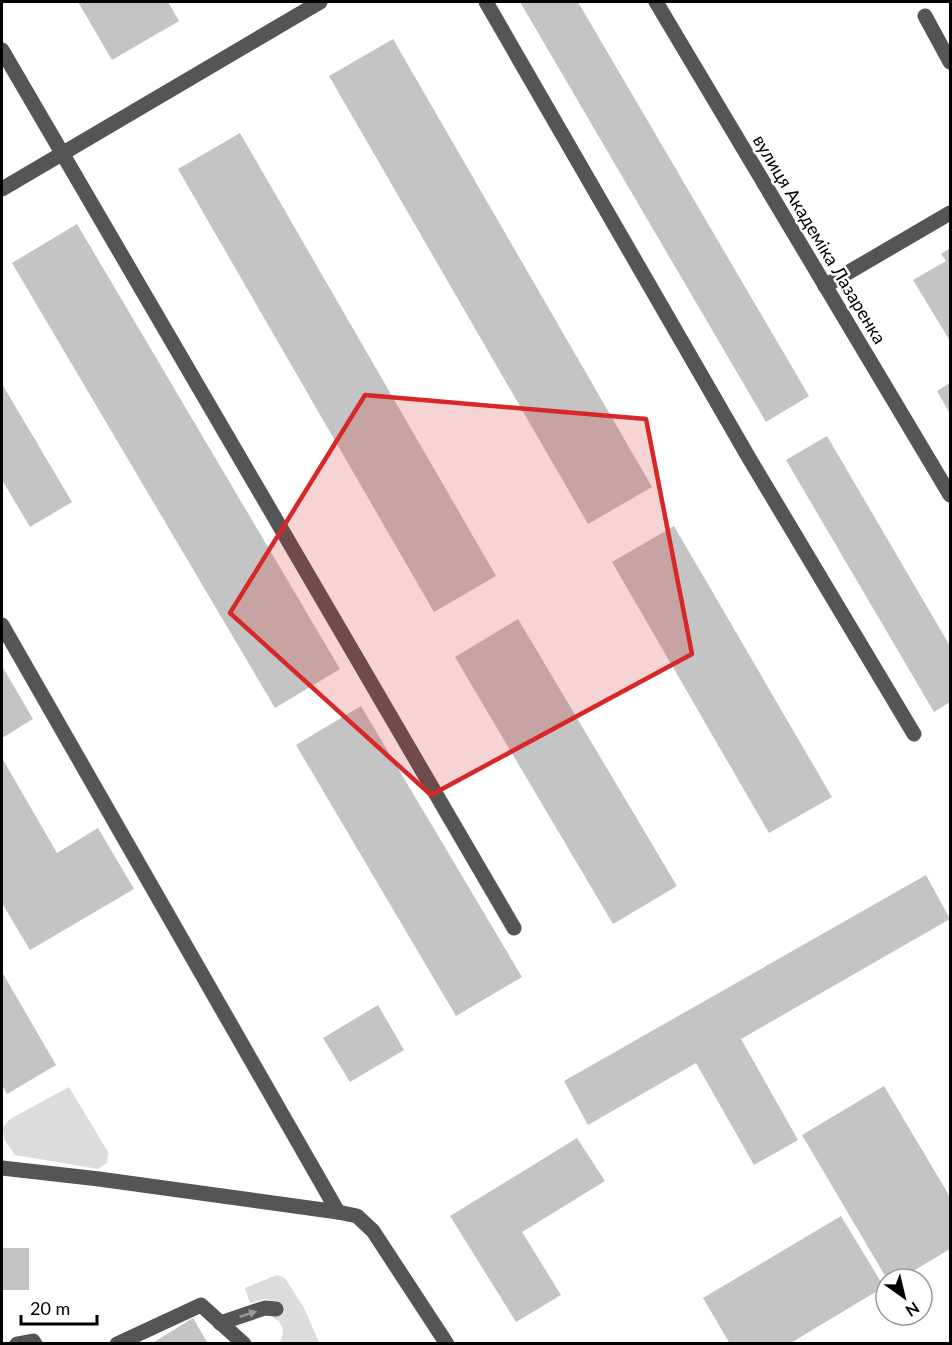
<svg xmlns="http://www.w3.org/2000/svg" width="952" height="1345" viewBox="0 0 952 1345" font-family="Lato,sans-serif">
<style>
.green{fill:#dcdcdc}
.building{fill:#c4c4c4}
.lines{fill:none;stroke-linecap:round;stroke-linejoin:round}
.minor{stroke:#555;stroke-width:15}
.oneway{fill:#999}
.marked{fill:#d62828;fill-opacity:0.2;stroke:#d62828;stroke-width:4.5;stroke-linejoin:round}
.labels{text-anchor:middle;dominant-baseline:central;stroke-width:5;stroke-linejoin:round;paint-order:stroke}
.street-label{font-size:18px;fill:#000;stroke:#fff}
</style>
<rect width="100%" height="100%" fill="#fff"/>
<!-- green -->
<g class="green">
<path d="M 69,1087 L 108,1152 L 107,1163 L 98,1169 L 15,1155 L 4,1139 L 3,1127 L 10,1119 Z"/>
<path d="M 277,1275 L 285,1278 L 304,1308 L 319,1342 L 279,1343 C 286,1333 283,1322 272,1317 L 280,1302 L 265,1299 L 250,1303 L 245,1288 Z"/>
</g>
<!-- building -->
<g class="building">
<path d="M 78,2 L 168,2 L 179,21 L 112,60 Z"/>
<path d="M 520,2 L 578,2 L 809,396 L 766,422 Z"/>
<path d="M 393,39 L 652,487 L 588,524 L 329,76 Z"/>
<path d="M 240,133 L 496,576 L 434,612 L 178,169 Z"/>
<path d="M 77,224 L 340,669 L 275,708 L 12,263 Z"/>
<path d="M 950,248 L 950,341 L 913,280 L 946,261 L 941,254 Z"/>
<path d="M 950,383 L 950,414 L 937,391 Z"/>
<path d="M 2,384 L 72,502 L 30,527 L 2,480 Z"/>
<path d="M 827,436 L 950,646 L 950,702 L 934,712 L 786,460 Z"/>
<path d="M 674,526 L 832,797 L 769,833 L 612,562 Z"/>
<path d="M 518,619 L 677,886 L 613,924 L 455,657 Z"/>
<path d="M 2,666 L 33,719 L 2,738 Z"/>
<path d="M 361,706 L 522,977 L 456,1016 L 296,745 Z"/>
<path d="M 2,758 L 57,853 L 98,828 L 134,889 L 30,950 L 2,903 Z"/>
<path d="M 926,875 L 950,919 L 741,1039 L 798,1140 L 754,1165 L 696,1063 L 588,1125 L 564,1081 Z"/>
<path d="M 2,972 L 56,1065 L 7,1094 L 2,1085 Z"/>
<path d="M 378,1005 L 404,1050 L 350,1082 L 323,1038 Z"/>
<path d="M 884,1086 L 950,1197 L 950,1249 L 900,1279 L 887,1279 L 802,1135 Z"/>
<path d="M 577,1138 L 605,1181 L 522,1232 L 561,1295 L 516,1322 L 450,1216 Z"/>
<path d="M 841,1216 L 884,1287 L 789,1344 L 730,1344 L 703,1298 Z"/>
<rect x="2" y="1248" width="27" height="42"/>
<path d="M 193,1318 L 208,1344 L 151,1344 Z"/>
</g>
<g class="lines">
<!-- minor -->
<g class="minor">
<path d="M 486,2 L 749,458 L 914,734"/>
<path d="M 656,2 L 950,495"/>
<path d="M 925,16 L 950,62"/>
<path d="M 2,50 L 514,928"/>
<path d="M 2,189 L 320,2"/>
<path d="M 825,286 L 950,213"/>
<path d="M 2,625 L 338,1212 L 99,1179 L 2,1168"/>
<path d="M 338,1212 L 357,1216 L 373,1231 L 447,1344"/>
<path d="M 220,1323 L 265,1308 L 276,1309"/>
<path d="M 17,1344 L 33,1341 L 35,1344"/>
<path d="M 117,1344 L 201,1305 L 244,1344"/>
</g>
</g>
<!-- one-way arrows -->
<defs><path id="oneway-solid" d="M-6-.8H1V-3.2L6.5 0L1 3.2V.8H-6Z" transform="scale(1.5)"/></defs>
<use class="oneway" href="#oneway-solid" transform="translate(248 1314) rotate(-18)"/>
<!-- marked area -->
<path class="marked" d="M 365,395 L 646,419 L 692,654 L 431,795 L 230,613 Z"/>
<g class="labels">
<!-- street labels -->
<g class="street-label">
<text transform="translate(820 239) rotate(59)">вулиця Академіка Лазаренка</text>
</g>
</g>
<!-- border -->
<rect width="952" height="1345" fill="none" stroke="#000000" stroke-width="6"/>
<!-- north arrow -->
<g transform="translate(904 1297) rotate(146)"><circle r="28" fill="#ffffff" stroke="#999999" stroke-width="1.5"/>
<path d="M0-4.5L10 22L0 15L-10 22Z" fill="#000000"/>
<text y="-9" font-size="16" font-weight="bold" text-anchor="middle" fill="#000000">N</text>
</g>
<!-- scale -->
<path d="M21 1315v9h76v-9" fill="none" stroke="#000000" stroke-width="3"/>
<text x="30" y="1315" font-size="18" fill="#000000" stroke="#ffffff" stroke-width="4.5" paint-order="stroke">20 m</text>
</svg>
